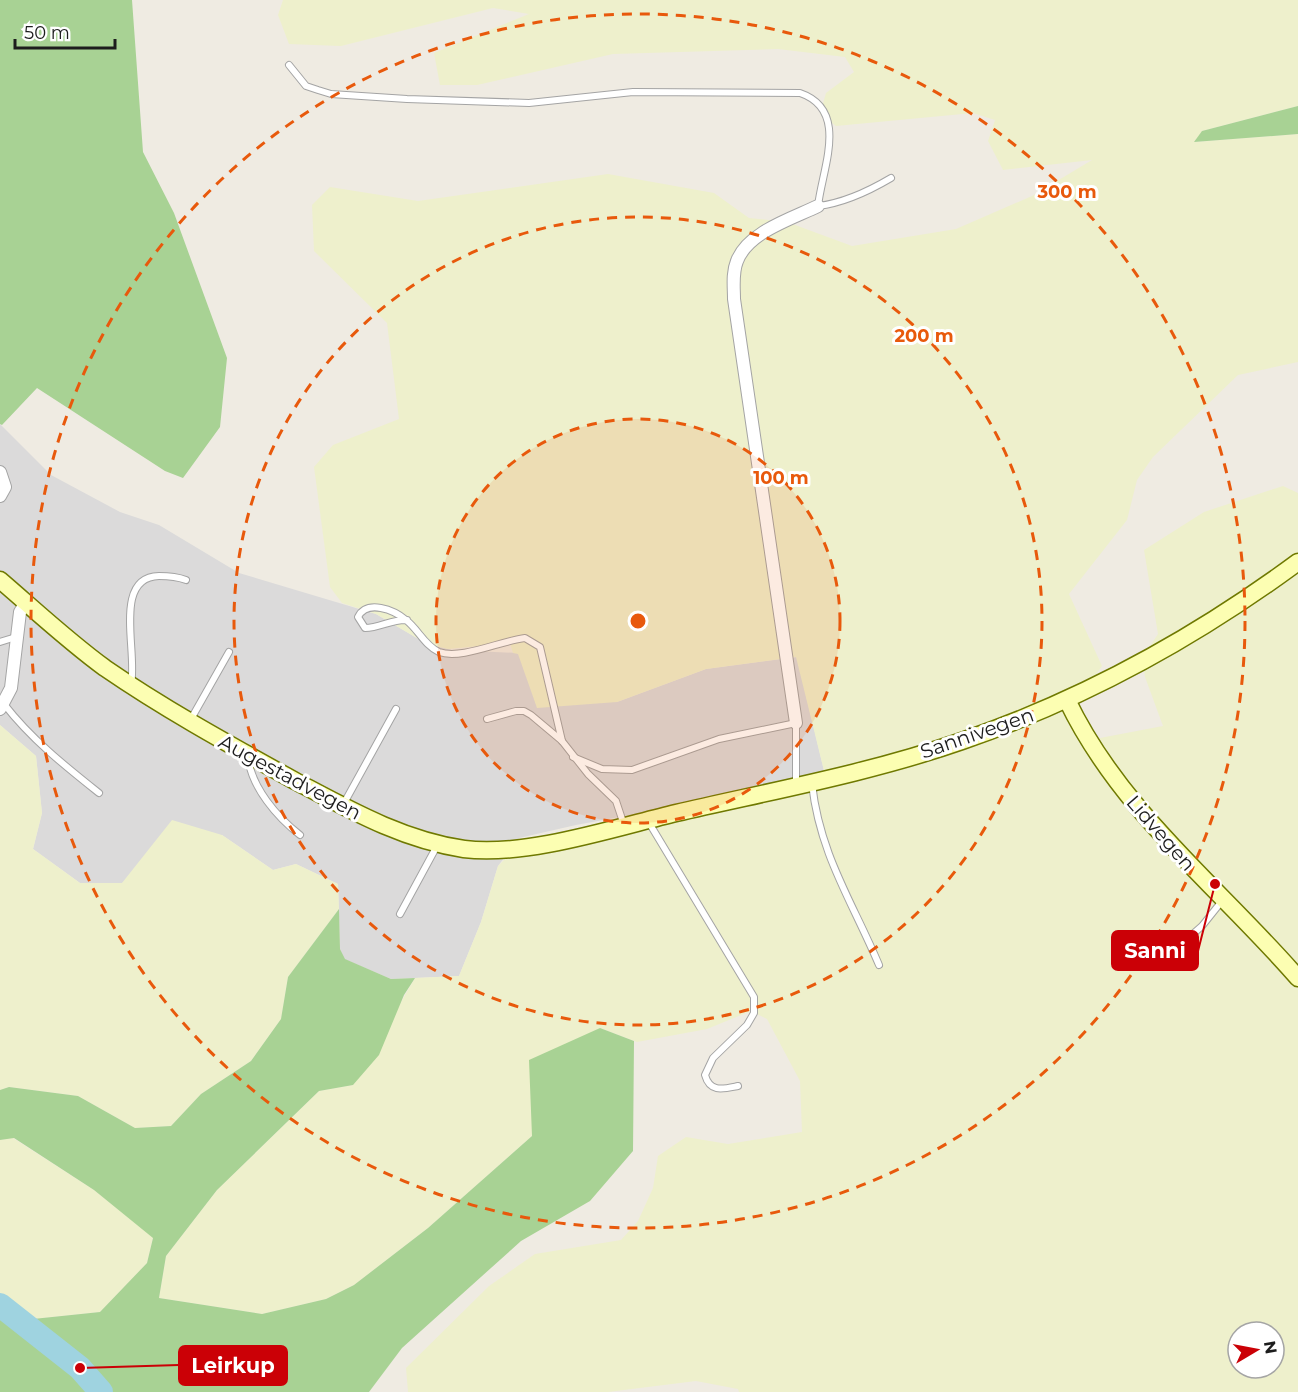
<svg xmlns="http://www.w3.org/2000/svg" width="1298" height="1392" viewBox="0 0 1298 1392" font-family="Montserrat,sans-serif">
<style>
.residential{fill:#dbdada}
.farmland{fill:#eef0cc;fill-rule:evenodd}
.forest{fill:#a8d294}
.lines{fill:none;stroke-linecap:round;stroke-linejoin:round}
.river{stroke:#9fd3e0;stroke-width:24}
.lane-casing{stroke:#a4a4a4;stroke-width:8}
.street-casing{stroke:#a4a4a4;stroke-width:14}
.secondary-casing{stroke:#6f7900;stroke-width:19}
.lane{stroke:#fff;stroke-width:6}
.street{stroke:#fff;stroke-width:12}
.secondary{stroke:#fcfeb2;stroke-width:16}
.ring{fill:none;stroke:#e8590c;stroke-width:3;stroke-dasharray:10 8}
.labels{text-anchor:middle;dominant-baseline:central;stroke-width:6;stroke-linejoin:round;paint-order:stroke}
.street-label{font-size:20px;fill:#1d1d1d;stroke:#fff}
.centre{fill:#e8590c;stroke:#fff;stroke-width:3}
.ring-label{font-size:18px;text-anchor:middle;font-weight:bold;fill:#e8590c;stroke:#fff;stroke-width:6;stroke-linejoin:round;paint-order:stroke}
.leader{fill:none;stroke:#cb0006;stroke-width:2}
.callout-dot{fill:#cb0006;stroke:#fff;stroke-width:2}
.callout{fill:#cb0006;stroke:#cb0006;stroke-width:2}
.callout-label{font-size:21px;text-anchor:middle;font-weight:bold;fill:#fff}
</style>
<rect width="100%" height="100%" fill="#efebe2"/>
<!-- residential -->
<path class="residential" d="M 0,424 L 51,475 L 120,512 L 159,525 L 239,573 L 376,614 L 427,644 L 452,650 L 518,653 L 617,702 L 706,669 L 797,657 L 826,779 L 576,825 L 519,838 L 498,866 L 481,922 L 459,976 L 391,979 L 344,959 L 340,949 L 338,884 L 296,864 L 273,870 L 222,835 L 122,883 L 80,883 L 33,849 L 42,813 L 36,756 L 0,725 Z"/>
<!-- farmland -->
<g class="farmland">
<path d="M 283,0 L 1298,0 L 1298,106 L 1202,131 L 1195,142 L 1298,134 L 1298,362 L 1238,375 L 1153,457 L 1137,480 L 1127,520 L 1069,594 L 1102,666 L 1069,713 L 1078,732 L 1100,738 L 1163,726 L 1145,677 L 1142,658 L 1158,634 L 1144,550 L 1204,512 L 1283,486 L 1298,493 L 1298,1392 L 739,1392 L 738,1389 L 696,1381 L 608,1392 L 408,1392 L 406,1368 L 489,1286 L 535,1254 L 621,1240 L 638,1221 L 653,1188 L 658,1156 L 686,1137 L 728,1144 L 802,1132 L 800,1081 L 767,1019 L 751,1011 L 707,1029 L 637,1042 L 600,1028 L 570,1043 L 532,1136 L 428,1228 L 354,1285 L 326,1299 L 262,1314 L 159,1298 L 166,1256 L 217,1190 L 319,1091 L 353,1085 L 415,978 L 459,976 L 481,922 L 498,866 L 510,854 L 826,779 L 796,657 L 706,669 L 617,702 L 537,708 L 518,654 L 513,653 L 510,643 L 448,649 L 427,644 L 376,614 L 342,603 L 330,587 L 314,467 L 333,445 L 399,419 L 387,323 L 314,251 L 312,205 L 330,187 L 418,201 L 608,174 L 714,193 L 749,218 L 787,222 L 852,246 L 956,229 L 1032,196 L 1092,160 L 1003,170 L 988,141 L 995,120 L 973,113 L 836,126 L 820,114 L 826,93 L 854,72 L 845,57 L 778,49 L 613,54 L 477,85 L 440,85 L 434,53 L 529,14 L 493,8 L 341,46 L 289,44 L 278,15 ZM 1238,1332 L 1274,1332 L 1274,1368 L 1238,1368 Z"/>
<path d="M 0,725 L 36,756 L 42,813 L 33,849 L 80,883 L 122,883 L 172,820 L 222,835 L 273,870 L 296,864 L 338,884 L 339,909 L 288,977 L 281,1019 L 251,1061 L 201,1094 L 171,1126 L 135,1128 L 78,1096 L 9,1087 L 0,1090 Z"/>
<path d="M 13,1138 L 94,1190 L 153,1237 L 147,1263 L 100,1312 L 33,1319 L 0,1315 L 0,1140 Z"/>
</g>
<!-- forest -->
<g class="forest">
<path d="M 0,0 L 132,0 L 143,152 L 174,213 L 227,358 L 220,427 L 183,478 L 165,471 L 37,388 L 2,425 L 0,424 Z"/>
<path d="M 1298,106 L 1298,134 L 1194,142 L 1202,131 Z"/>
<path d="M 339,909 L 340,949 L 345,959 L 391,979 L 415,978 L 404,995 L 379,1055 L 353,1085 L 319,1091 L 217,1190 L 166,1256 L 159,1298 L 262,1314 L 326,1299 L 354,1285 L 428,1228 L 532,1136 L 529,1060 L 600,1028 L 634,1041 L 633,1151 L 590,1201 L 521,1241 L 402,1348 L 369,1392 L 0,1392 L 0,1315 L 33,1319 L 100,1312 L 147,1263 L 153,1238 L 94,1190 L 14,1138 L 0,1140 L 0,1090 L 9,1087 L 78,1096 L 135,1128 L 171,1126 L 201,1094 L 251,1061 L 281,1019 L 288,977 Z"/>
</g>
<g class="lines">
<!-- river -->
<path class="river" d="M 0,1305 L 80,1368 L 101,1392"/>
<!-- lane casing -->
<g class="lane-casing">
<g id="lane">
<path d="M 289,65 L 306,86 L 318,90 L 331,94 L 407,99 L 529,103 L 633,92 L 800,93 C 850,110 822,169 818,206 C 844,203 869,191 891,178"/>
<path d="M 407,620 C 392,619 380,628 365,628 L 358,617 C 367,599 394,610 406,620 C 418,629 425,646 439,652 C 461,660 500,641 525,638 L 540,647 L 562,741"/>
<path d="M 0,642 L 16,637"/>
<path d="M 131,684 C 138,653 112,577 159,576 C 168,576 178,577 186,580"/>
<path d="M 4,704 C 31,739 65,766 99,793"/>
<path d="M 191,719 L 229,652"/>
<path d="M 487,719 L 516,711 L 524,711 L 531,715 L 562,741 L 588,774 L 616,801 L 624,825"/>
<path d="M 573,757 L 602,769 L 632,770 L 719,739 L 796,723 L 796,784"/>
<path d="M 248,758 C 252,788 277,817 300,835"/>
<path d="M 812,784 C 820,855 852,901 879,965"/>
<path d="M 343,805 L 396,709"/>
<path d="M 648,821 L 754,997 L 754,1013 L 747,1025 L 713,1058 L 705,1075 C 710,1093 723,1089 738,1086"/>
<path d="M 400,914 L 438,844"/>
<path d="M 1160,963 L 1202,926 L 1222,901"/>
</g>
</g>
<!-- street casing -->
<g class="street-casing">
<g id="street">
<path d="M 0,472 L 5,487 L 0,496"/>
<path d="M 0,709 L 11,688 L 20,612 L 26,602"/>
<path d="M 796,723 L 734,299 C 734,287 732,273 737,261 C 748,232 791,219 818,206"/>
</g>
</g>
<!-- secondary casing -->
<g class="secondary-casing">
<g id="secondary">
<path d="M 0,580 C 35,610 68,641 105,668 C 166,710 232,746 297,782 C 350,810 403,840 464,849 C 526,857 614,828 676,813 C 771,791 870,773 962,741 C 1084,699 1195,638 1298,562"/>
<path d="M 1067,700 C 1120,811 1219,887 1298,978"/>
</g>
</g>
<!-- lane -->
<use href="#lane" class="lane"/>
<!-- street -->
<use href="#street" class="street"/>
<!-- secondary -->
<use href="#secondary" class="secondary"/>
</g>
<!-- distance rings -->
<circle cx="638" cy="621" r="202" fill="#e8590c" fill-opacity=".12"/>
<g class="ring">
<circle cx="638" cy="621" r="202"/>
<circle cx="638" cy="621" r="404"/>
<circle cx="638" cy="621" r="607"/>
</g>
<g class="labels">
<!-- street labels -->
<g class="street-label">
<text transform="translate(977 733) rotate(-19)">Sannivegen</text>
<text transform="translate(290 777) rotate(28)">Augestadvegen</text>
<text transform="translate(1161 833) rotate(49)">Lidvegen</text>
</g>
</g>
<circle cx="638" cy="621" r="9" class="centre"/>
<g class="ring-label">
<text x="1067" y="198">300 m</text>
<text x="924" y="342">200 m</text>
<text x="781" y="484">100 m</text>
</g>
<!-- callouts -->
<path class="leader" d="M1215 884L1198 951M80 1368L179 1365"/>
<g class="callout-dot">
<circle cx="1215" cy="884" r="6"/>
<circle cx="80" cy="1368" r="6"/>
</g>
<g class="callout">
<rect x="1112" y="931" width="86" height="39" rx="6"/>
<rect x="179" y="1346" width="108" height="39" rx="6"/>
</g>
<g class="callout-label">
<text x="1155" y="958">Sanni</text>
<text x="233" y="1373">Leirkup</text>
</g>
<!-- north arrow -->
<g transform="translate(1256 1350) rotate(80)"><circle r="28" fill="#ffffff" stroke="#a5a5a5" stroke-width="1.5"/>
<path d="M0-4.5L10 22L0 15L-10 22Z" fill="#cb0006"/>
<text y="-9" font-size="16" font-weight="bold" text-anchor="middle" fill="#1d1d1d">N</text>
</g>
<!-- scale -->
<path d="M15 39v9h100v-9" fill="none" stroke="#1d1d1d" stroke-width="3"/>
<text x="24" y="39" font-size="18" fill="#1d1d1d" stroke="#ffffff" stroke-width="4.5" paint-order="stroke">50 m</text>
</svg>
